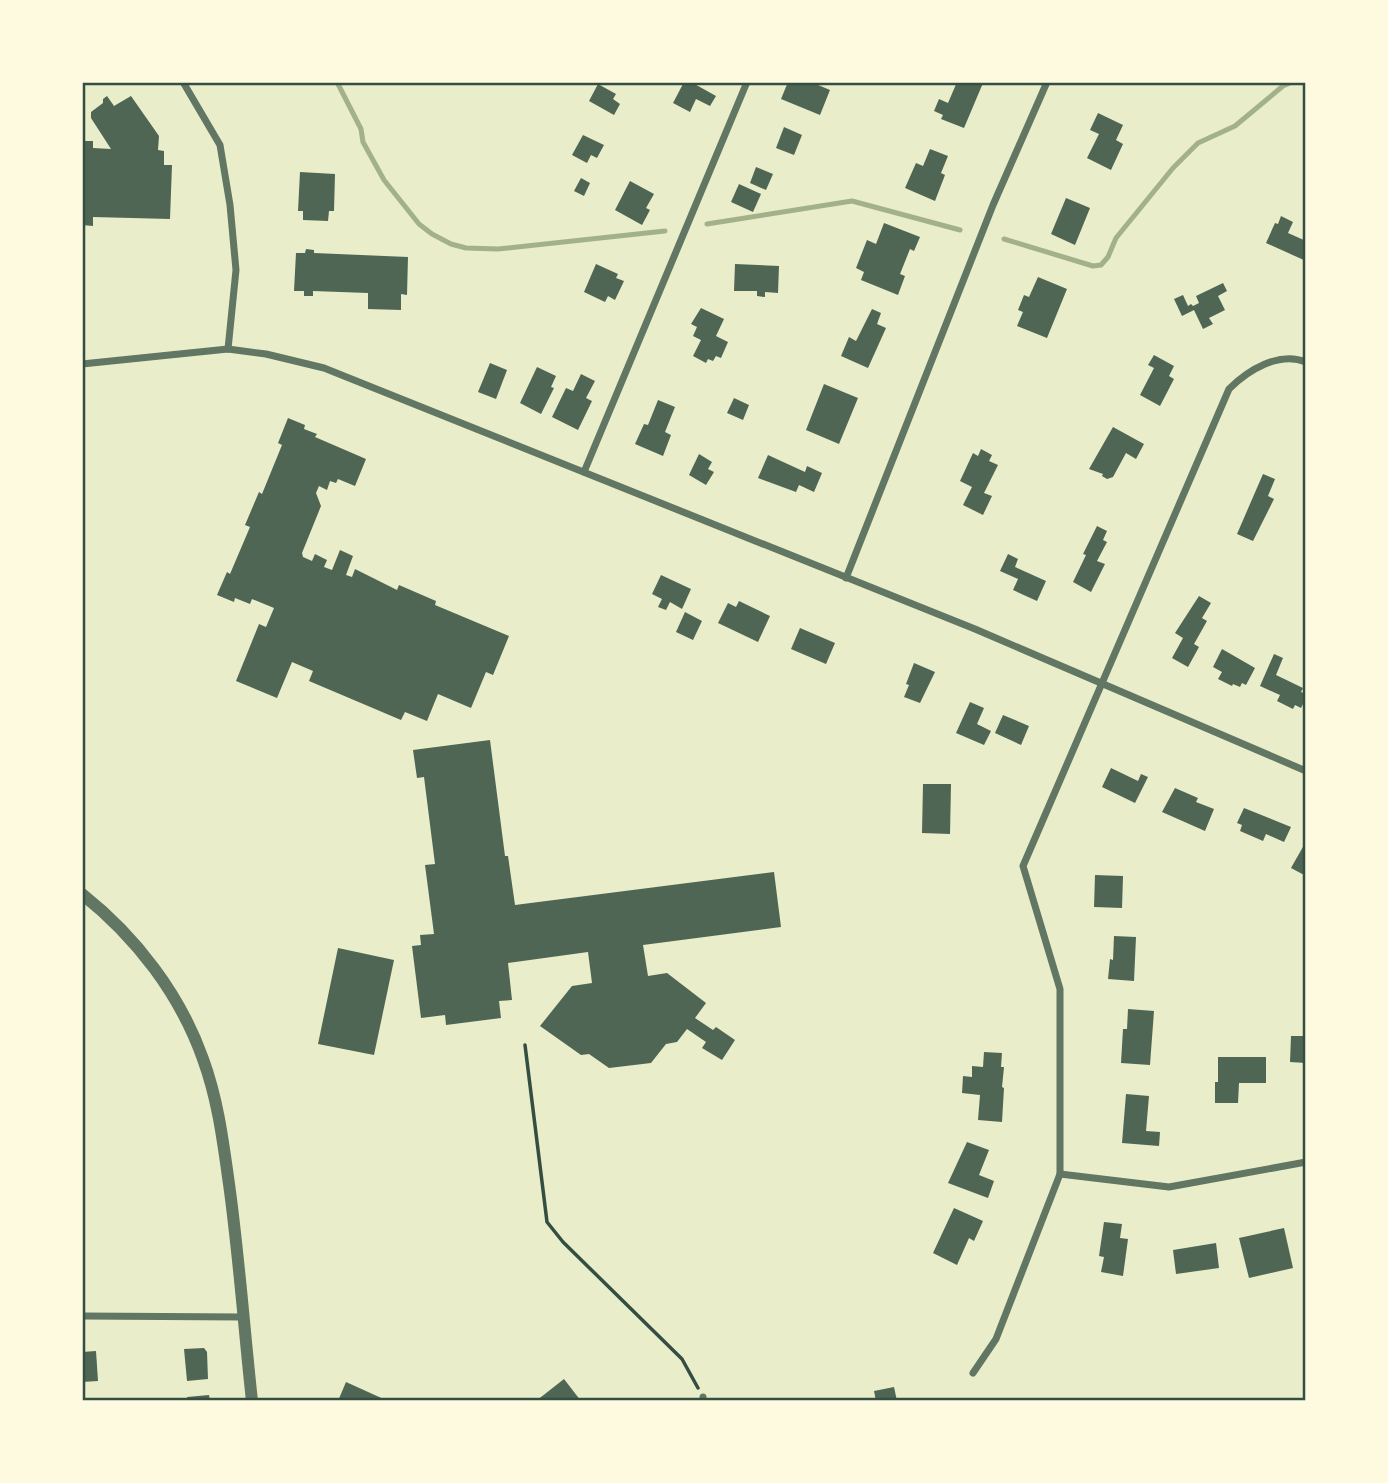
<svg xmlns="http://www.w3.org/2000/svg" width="1388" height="1483" viewBox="0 0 1388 1483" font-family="Roboto,sans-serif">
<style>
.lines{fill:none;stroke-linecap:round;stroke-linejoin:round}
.stream{stroke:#a3b18a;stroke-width:5}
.building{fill:#4f6655}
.path{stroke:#344e41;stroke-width:3.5}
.minor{stroke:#617663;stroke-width:7}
.tertiary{stroke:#617663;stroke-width:12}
.neatline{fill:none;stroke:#344e41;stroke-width:2.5}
</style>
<rect width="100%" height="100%" fill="#e9edc9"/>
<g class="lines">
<!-- stream -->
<g class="stream">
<path d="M 337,82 L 361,129 L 363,142 L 384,180 L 419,224 L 432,234 L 451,244 L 466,248 L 498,249 L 665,231"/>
<path d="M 707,224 L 852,201 L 960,230"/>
<path d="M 1004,239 L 1093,266 L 1101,265 L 1108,257 L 1116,238 L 1173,168 L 1198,143 L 1235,126 L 1283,86 L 1292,82"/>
</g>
</g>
<!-- building -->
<g class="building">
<path d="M 684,82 L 691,82 L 716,96 L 710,106 L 696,99 L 690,112 L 673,103 Z"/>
<path d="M 788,82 L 811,82 L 830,90 L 820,115 L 781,99 Z"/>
<path d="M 957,82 L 983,83 L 964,128 L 941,119 L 943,115 L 934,111 L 939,99 L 948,103 Z"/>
<path d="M 598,84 L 616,94 L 613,99 L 620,104 L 614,115 L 589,101 Z"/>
<path d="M 107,96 L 114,106 L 131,96 L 159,136 L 158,150 L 164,151 L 164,165 L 172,165 L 170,219 L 93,217 L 93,226 L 82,225 L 82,141 L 93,141 L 93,148 L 111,149 L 91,118 L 91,112 L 103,103 L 103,99 Z"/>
<path d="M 1098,113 L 1123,125 L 1116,140 L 1123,144 L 1111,170 L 1087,158 L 1099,134 L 1090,130 Z"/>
<path d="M 784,127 L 802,135 L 794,155 L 776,148 Z"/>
<path d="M 583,135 L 604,145 L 597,158 L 591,155 L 587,163 L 572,155 Z"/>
<path d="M 930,149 L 948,156 L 941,173 L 945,175 L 935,201 L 905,188 L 916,163 L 923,166 Z"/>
<path d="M 756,167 L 773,174 L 766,190 L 750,183 Z"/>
<path d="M 300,172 L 335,174 L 334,211 L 329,211 L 328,221 L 303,220 L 303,211 L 298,211 Z"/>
<path d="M 581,178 L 590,183 L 584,196 L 574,191 Z"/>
<path d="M 630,181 L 654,194 L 646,208 L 650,210 L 642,225 L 615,210 Z"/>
<path d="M 739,184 L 761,194 L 753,212 L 731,202 Z"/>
<path d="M 1066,198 L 1090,208 L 1075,245 L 1051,234 Z"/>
<path d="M 1281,216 L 1293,222 L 1288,233 L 1306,241 L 1306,261 L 1266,243 L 1275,223 L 1278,224 Z"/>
<path d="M 884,223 L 920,237 L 914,251 L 910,249 L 900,274 L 905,276 L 898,295 L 861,280 L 864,272 L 856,268 L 867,240 L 876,244 Z"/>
<path d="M 306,249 L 314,250 L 314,253 L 408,257 L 407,295 L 401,294 L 401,310 L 368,309 L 368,293 L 313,291 L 313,296 L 304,296 L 304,291 L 294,291 L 296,253 L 305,253 Z"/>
<path d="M 596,264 L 618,274 L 616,278 L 624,281 L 615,300 L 608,296 L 605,302 L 584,292 Z"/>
<path d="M 735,264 L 779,266 L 778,293 L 765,292 L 765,297 L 757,296 L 757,291 L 734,291 Z"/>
<path d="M 1038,277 L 1067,289 L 1047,338 L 1017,326 L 1023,312 L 1018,310 L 1024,295 L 1029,297 Z"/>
<path d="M 1223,283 L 1227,291 L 1218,296 L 1225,310 L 1209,318 L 1213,324 L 1203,329 L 1194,310 L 1182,316 L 1174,299 L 1183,295 L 1188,306 L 1191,304 L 1193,306 L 1199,303 L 1196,296 Z"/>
<path d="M 701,308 L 724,319 L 716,336 L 728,342 L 721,358 L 716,356 L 713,361 L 708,359 L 706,363 L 693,356 L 701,340 L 693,336 L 697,327 L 691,324 Z"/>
<path d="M 872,309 L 881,313 L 877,324 L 886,328 L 868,368 L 841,356 L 849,337 L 856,341 Z"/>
<path d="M 1154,355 L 1174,366 L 1169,376 L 1174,379 L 1160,406 L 1140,395 L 1154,368 L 1148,365 Z"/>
<path d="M 490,363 L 507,370 L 496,399 L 478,392 Z"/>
<path d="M 537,367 L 556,376 L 551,387 L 554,388 L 541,414 L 520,403 Z"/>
<path d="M 581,374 L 595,381 L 586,398 L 592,401 L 578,430 L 552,417 L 566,388 L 573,391 Z"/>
<path d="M 824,384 L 858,398 L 839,444 L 806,430 Z"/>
<path d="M 734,398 L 749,405 L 743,420 L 727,413 Z"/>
<path d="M 658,400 L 675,407 L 665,432 L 671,435 L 663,456 L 635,444 L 644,424 L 648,425 Z"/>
<path d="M 288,418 L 305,425 L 304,429 L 317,434 L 315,437 L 366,459 L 355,486 L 338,479 L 336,483 L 330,481 L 327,490 L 319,486 L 316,493 L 321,506 L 302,553 L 303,557 L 312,561 L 315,554 L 327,560 L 324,567 L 332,570 L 340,550 L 353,556 L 346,575 L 352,577 L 355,569 L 397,590 L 399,585 L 436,601 L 435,605 L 509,636 L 493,675 L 486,672 L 471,708 L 438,694 L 427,721 L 405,712 L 401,720 L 309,681 L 313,671 L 292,662 L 277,698 L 236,681 L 259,624 L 266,627 L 274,608 L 252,599 L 250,604 L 235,598 L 234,602 L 217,595 L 227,572 L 230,574 L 250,527 L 245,525 L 259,492 L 262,494 L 282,445 L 278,443 Z"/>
<path d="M 1113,427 L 1144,444 L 1136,459 L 1126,453 L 1113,477 L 1107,479 L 1102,476 L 1103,474 L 1089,469 Z"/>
<path d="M 981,449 L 992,455 L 989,461 L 998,465 L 984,493 L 992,496 L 983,515 L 963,505 L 972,487 L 960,481 L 973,453 L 978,456 Z"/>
<path d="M 699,454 L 712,462 L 708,469 L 714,472 L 706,485 L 689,475 Z"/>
<path d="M 768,455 L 805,472 L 807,466 L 822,473 L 814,492 L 799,485 L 796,492 L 758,478 Z"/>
<path d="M 1263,474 L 1275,479 L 1268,496 L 1274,499 L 1253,541 L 1237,534 Z"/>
<path d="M 1097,526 L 1107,531 L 1103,540 L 1107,542 L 1097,561 L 1105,564 L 1091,592 L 1073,582 L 1086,555 L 1083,554 Z"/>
<path d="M 1008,554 L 1018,559 L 1015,567 L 1046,581 L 1037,601 L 1013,590 L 1018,579 L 1000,571 Z"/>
<path d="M 661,575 L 691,589 L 682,609 L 670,602 L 666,610 L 658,607 L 662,599 L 652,594 Z"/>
<path d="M 1199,596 L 1211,603 L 1202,618 L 1207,621 L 1194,644 L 1199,647 L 1188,667 L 1172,658 L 1183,638 L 1175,633 Z"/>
<path d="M 739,601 L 770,616 L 758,642 L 718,623 L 728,603 L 736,607 Z"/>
<path d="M 685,612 L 702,621 L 693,640 L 676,632 Z"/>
<path d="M 800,628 L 835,643 L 826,664 L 791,649 Z"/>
<path d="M 1222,649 L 1255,668 L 1246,685 L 1242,683 L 1240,687 L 1233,684 L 1232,686 L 1218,679 L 1222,672 L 1213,667 Z"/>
<path d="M 1274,654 L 1283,658 L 1276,675 L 1303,688 L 1301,692 L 1306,694 L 1306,698 L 1301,708 L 1295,705 L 1293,709 L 1277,701 L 1280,695 L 1260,686 Z"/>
<path d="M 914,663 L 935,672 L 920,703 L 904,697 L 909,685 L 906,684 Z"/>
<path d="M 970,702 L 984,708 L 977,724 L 991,731 L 984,745 L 956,733 Z"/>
<path d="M 1003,715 L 1029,726 L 1021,745 L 995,733 Z"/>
<path d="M 490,740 L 505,856 L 508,856 L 515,905 L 774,872 L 781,927 L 643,945 L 648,976 L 667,973 L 706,1003 L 695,1018 L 713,1030 L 716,1027 L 735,1040 L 722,1060 L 702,1048 L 706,1042 L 687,1029 L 677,1042 L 666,1044 L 651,1063 L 609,1068 L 589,1054 L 581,1055 L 540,1026 L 572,986 L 592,983 L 588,952 L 508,963 L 512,1000 L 499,1001 L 501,1018 L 446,1025 L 445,1015 L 421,1018 L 412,946 L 421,945 L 420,935 L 434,934 L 425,865 L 435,864 L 424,777 L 417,778 L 413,750 Z"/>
<path d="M 1111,768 L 1138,781 L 1141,774 L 1148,777 L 1135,803 L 1102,787 Z"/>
<path d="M 923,784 L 951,784 L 950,834 L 922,833 Z"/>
<path d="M 1175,788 L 1198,798 L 1196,802 L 1214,809 L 1205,831 L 1162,812 Z"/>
<path d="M 1244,808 L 1291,827 L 1284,842 L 1266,834 L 1263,841 L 1240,831 L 1242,825 L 1237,823 Z"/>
<path d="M 1304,845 L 1306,846 L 1306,876 L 1291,868 Z"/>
<path d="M 1095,875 L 1123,876 L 1122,908 L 1094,907 Z"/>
<path d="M 1114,936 L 1136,937 L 1134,981 L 1108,979 L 1110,959 L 1113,960 Z"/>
<path d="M 338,948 L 394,960 L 374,1055 L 318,1044 Z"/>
<path d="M 1128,1009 L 1154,1011 L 1150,1065 L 1121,1063 L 1123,1029 L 1127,1029 Z"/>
<path d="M 1291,1036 L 1306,1036 L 1306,1063 L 1290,1062 Z"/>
<path d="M 984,1052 L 1002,1053 L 1001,1067 L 1004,1067 L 1002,1087 L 1004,1088 L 1002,1122 L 978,1120 L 980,1095 L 962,1093 L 963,1076 L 972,1077 L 972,1066 L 983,1067 Z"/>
<path d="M 1218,1057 L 1266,1057 L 1266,1083 L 1239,1083 L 1238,1103 L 1215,1103 L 1215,1082 L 1218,1082 Z"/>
<path d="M 1126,1094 L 1149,1096 L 1146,1131 L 1160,1132 L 1159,1146 L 1122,1143 Z"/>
<path d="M 967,1142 L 989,1150 L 979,1175 L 994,1181 L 988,1198 L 948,1183 Z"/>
<path d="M 954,1208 L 983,1221 L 974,1241 L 969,1238 L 957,1265 L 933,1253 Z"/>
<path d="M 1104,1222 L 1122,1224 L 1120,1238 L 1128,1239 L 1123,1276 L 1101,1272 L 1104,1257 L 1099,1256 Z"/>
<path d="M 1284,1228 L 1293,1268 L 1249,1278 L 1239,1238 Z"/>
<path d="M 1216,1243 L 1219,1268 L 1176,1274 L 1173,1250 Z"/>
<path d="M 204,1348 L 207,1352 L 208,1379 L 187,1381 L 184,1349 Z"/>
<path d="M 96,1351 L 98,1381 L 82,1382 L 82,1352 Z"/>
<path d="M 564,1379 L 581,1401 L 536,1401 Z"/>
<path d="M 346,1382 L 388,1401 L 338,1401 Z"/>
<path d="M 894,1387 L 897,1401 L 876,1401 L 874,1391 Z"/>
<path d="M 209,1395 L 210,1401 L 188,1401 L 187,1397 Z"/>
</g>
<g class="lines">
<!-- path -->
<path class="path" d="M 525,1045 L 547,1222 L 563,1242 L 682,1359 L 698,1388"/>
<!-- minor -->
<g class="minor">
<path d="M 183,82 L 220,145 L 230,205 L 236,270 L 228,349"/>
<path d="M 82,364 L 228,349 L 266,354 L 324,368 L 975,629 L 1306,771"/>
<path d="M 584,472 L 747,82"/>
<path d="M 846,578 L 993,205 L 1047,82"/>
<path d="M 1060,1174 L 1169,1187 L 1306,1162"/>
<path d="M 82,1316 L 242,1317"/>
<path d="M 973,1373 L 996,1339 L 1060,1174 L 1060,989 L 1023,866 L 1229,389 C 1248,370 1279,351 1306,362"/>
<path d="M 703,1397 L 703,1401"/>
</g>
<!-- tertiary -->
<path class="tertiary" d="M 82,894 C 136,937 180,994 203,1059 C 218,1100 223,1141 229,1184 C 239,1256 244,1328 252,1401"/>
</g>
<!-- border -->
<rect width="1388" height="1483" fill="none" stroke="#fefae0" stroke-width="168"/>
<rect x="84" y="84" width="1220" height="1315" class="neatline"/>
</svg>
